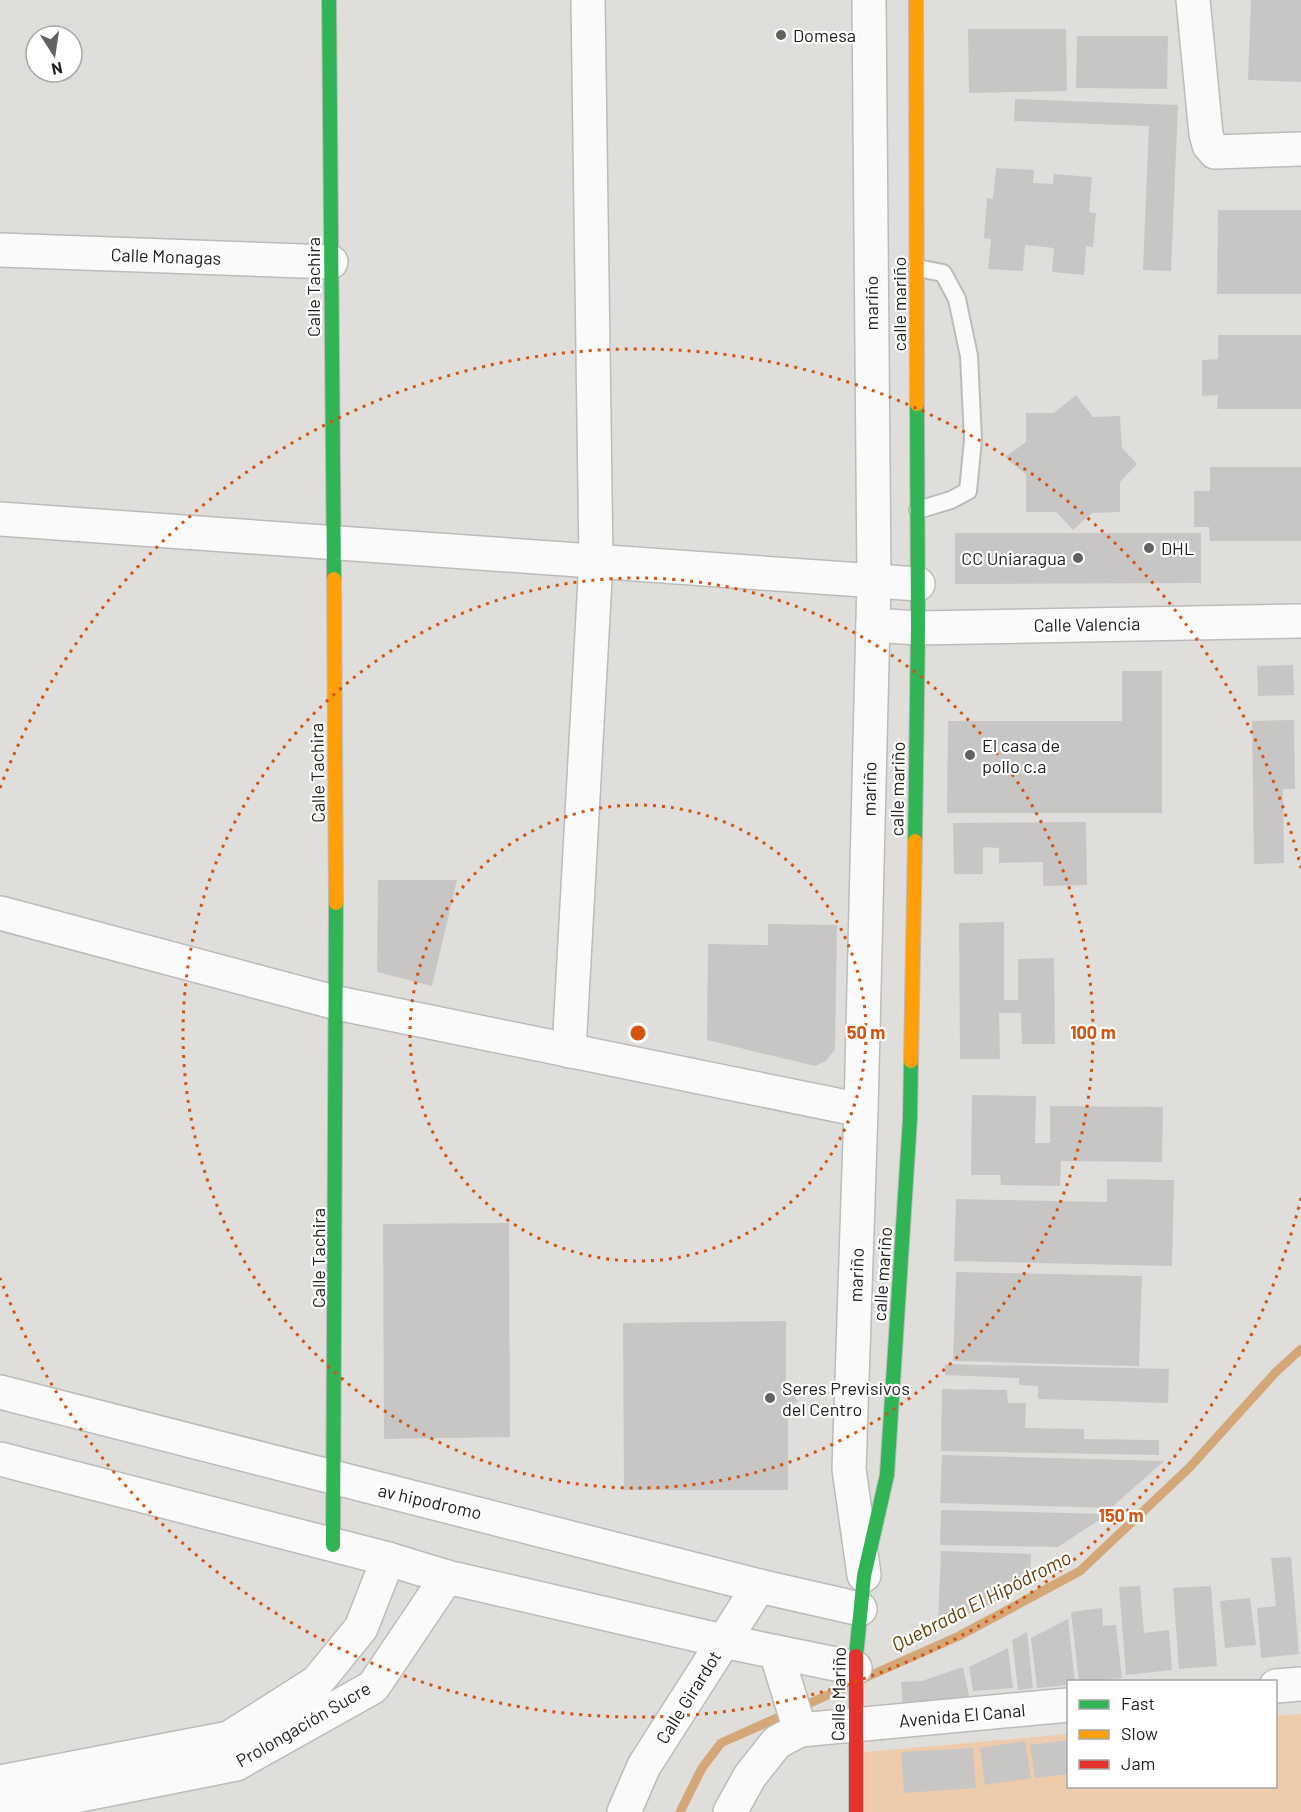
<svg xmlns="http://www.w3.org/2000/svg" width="1301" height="1812" viewBox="0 0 1301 1812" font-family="Barlow,sans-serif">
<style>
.green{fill:#eeccab}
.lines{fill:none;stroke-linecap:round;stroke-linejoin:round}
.stream{stroke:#d3a777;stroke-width:9}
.building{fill:#c8c6c4}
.lane-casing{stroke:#bdbbb9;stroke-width:20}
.street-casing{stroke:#bdbbb9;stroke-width:36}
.fast-casing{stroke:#bdbbb9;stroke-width:16}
.slow-casing{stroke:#bdbbb9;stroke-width:16}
.jam-casing{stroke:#bdbbb9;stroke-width:16}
.lane{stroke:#fafafa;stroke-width:16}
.street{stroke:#fafafa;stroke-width:33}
.fast{stroke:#30b455;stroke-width:14}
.slow{stroke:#ff9f0a;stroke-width:14}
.jam{stroke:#e5322d;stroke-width:14}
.ring{fill:none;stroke:#d4530e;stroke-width:3;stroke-dasharray:3 6}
.poi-dot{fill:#646260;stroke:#fff;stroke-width:2}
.labels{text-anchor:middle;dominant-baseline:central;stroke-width:4.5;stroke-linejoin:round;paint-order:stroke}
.poi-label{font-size:18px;fill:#22201e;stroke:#fff;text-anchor:start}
.street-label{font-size:18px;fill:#22201e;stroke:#fff}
.water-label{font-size:20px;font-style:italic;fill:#643b02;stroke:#fff}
.centre{fill:#d4530e;stroke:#fff;stroke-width:3}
.ring-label{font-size:18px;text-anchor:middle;font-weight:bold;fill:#d4530e;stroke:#fff;stroke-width:4.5;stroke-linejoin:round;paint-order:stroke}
</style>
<rect width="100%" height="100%" fill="#e0dedb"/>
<!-- green -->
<path class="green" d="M 1301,1714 L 1301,1812 L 856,1812 L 855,1753 L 1068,1734 L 1068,1786 L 1276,1786 L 1276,1716 Z"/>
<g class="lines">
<!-- stream -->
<g class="stream">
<path d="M 860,1680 L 959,1636 L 1080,1571 L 1189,1468 L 1276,1372 L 1301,1349"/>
<path d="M 680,1812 L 702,1768 L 721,1743 L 848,1686"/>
</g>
</g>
<!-- building -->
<g class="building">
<path d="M 1251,0 L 1301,0 L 1301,82 L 1248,80 Z"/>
<path d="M 968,29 L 1066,29 L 1067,91 L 969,93 Z"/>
<path d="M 1077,36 L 1168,36 L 1167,89 L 1076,88 Z"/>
<path d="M 1015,99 L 1178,105 L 1171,271 L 1143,270 L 1149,126 L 1014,121 Z"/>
<path d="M 996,168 L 1034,170 L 1033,183 L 1053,184 L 1054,174 L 1092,177 L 1089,212 L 1096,213 L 1093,247 L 1086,246 L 1084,275 L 1052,272 L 1054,248 L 1025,245 L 1023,271 L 988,269 L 991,239 L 984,238 L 987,198 L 993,199 Z"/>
<path d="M 1218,210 L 1301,210 L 1301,294 L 1217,294 Z"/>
<path d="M 1218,335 L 1301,335 L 1301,409 L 1217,409 L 1218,395 L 1202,396 L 1202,360 L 1218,359 Z"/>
<path d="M 1076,395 L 1093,417 L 1120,416 L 1122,448 L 1137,464 L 1120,482 L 1120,512 L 1092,513 L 1073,530 L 1056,512 L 1026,512 L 1026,475 L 1005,457 L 1026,442 L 1026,413 L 1054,413 Z"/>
<path d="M 1210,467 L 1301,467 L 1301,541 L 1210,541 L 1209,527 L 1194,527 L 1194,491 L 1210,491 Z"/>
<path d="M 955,533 L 1201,533 L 1201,583 L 955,584 Z"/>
<path d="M 1293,665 L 1294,695 L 1258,696 L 1257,666 Z"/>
<path d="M 1122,671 L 1162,671 L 1162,813 L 947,813 L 948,721 L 1122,721 Z"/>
<path d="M 1294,720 L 1295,789 L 1283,789 L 1284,863 L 1254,864 L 1252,721 Z"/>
<path d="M 1086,822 L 1087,885 L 1043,886 L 1043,862 L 999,863 L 999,848 L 983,847 L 983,874 L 954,874 L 953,823 Z"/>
<path d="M 378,880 L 457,880 L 432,986 L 377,972 Z"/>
<path d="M 1004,922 L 1004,1000 L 1018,1000 L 1018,959 L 1054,958 L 1055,1044 L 1022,1044 L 1021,1013 L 999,1013 L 1000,1059 L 960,1059 L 959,923 Z"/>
<path d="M 768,924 L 837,925 L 835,1049 L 826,1061 L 815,1066 L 707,1040 L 708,944 L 768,945 Z"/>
<path d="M 972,1095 L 1036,1096 L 1035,1143 L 1050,1143 L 1050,1106 L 1163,1107 L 1162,1162 L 1061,1161 L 1060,1186 L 1001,1185 L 1000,1175 L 971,1175 Z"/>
<path d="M 1107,1179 L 1174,1180 L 1172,1266 L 954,1261 L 956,1199 L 1107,1202 Z"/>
<path d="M 509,1223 L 510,1437 L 384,1439 L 383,1224 Z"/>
<path d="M 956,1272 L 1142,1276 L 1139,1366 L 953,1361 Z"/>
<path d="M 786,1321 L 786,1388 L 798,1401 L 788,1409 L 788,1490 L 624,1490 L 623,1323 Z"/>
<path d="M 945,1364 L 1169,1369 L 1168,1403 L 1038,1399 L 1038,1386 L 1019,1385 L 1019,1378 L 945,1375 Z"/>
<path d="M 942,1389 L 1007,1390 L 1008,1403 L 1026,1403 L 1025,1428 L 1084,1429 L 1084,1439 L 1159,1440 L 1159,1455 L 941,1451 Z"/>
<path d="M 942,1455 L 1164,1461 L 1111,1508 L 940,1503 Z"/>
<path d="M 941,1510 L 1108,1514 L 1058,1547 L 940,1545 Z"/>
<path d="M 941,1551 L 1031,1554 L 1030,1578 L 985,1608 L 938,1624 Z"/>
<path d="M 1291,1557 L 1299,1654 L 1261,1658 L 1257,1608 L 1276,1606 L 1271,1558 Z"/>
<path d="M 1140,1586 L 1144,1633 L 1169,1630 L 1172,1670 L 1126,1675 L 1119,1587 Z"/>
<path d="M 1211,1586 L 1217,1666 L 1179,1669 L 1173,1588 Z"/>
<path d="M 1250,1598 L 1256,1645 L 1225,1648 L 1220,1601 Z"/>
<path d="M 1102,1608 L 1103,1626 L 1116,1625 L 1122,1678 L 1079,1682 L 1071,1612 Z"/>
<path d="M 1068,1619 L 1075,1682 L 1068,1682 L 1068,1685 L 1037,1688 L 1031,1638 Z"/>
<path d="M 1027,1632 L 1033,1688 L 1018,1690 L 1012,1640 Z"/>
<path d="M 1008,1648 L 1013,1688 L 973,1691 L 969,1667 Z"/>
<path d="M 963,1667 L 970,1701 L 903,1706 L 901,1682 L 922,1681 Z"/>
<path d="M 1068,1740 L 1068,1774 L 1035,1778 L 1030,1745 Z"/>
<path d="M 1025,1741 L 1031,1778 L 985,1785 L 980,1748 Z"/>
<path d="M 973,1748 L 976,1788 L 904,1793 L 901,1752 Z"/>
</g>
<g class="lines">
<!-- lane casing -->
<g class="lane-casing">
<path id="lane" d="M 917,268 L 943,273 L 957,299 L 969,356 L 973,440 L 968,491 L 951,500 L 918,510"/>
</g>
<!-- street casing -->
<g class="street-casing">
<g id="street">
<path d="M 1193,0 L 1206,134 L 1209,145 L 1215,152 L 1301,149"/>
<path d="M 0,250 L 331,262"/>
<path d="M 0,519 L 918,584"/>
<path d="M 873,625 L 918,628 L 1301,621"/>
<path d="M 0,913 L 337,1003 L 861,1110"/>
<path d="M 569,1051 L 596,561 L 588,0"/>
<path d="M 0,1392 L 759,1586 L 860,1609"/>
<path d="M 0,1459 L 388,1559 L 447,1577 L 723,1641 L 855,1668"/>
<path d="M 864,1575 L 849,1469 L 861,1110 L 874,581 L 869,0"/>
<path d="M 776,1652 L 800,1730"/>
<path d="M 1276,1686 L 1301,1684"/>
<path d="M 0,1782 L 229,1738 L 317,1682 L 361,1628 L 388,1559"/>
<path d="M 0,1811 L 236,1764 L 373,1687 L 447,1577"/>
<path d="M 624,1812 L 644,1766 L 759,1586"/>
<path d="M 730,1812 L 750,1776 L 777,1742 L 800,1730 L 1068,1705"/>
</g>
</g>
<!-- fast casing -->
<g class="fast-casing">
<g id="fast">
<path d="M 329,0 L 334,579"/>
<path d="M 915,841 L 918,628 L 917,404"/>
<path d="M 333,1545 L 336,903"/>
<path d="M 856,1656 L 864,1576 L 887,1475 L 910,1119 L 911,1061"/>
</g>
</g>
<!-- slow casing -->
<g class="slow-casing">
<g id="slow">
<path d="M 916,0 L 917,404"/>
<path d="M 334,579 L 336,903"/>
<path d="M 911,1061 L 915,841"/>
</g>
</g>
<!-- jam casing -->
<g class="jam-casing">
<path id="jam" d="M 856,1812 L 856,1656"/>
</g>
<!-- lane -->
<use href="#lane" class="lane"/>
<!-- street -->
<use href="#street" class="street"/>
<!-- fast -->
<use href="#fast" class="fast"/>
<!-- slow -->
<use href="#slow" class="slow"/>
<!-- jam -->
<use href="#jam" class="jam"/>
</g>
<!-- distance rings -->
<g class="ring">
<circle cx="638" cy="1033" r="228"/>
<circle cx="638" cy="1033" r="455"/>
<path d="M1301 1198A683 683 0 0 1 0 1278M0 788A683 683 0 0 1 1301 868"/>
</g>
<!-- markers -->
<g class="poi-dot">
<circle cx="781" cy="35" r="6"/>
<circle cx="1149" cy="548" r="6"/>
<circle cx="1078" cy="558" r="6"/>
<circle cx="970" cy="755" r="6"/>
<circle cx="770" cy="1398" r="6"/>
</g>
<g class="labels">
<!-- poi labels -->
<g class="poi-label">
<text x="793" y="35">Domesa</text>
<text x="1161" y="548">DHL</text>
<text x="1066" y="558" text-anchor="end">CC Uniaragua</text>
<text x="982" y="745">El casa de<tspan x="982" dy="21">pollo c.a</tspan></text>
<text x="782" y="1388">Seres Previsivos<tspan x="782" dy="21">del Centro</tspan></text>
</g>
<!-- street labels -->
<g class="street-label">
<text transform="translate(166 256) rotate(2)">Calle Monagas</text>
<text transform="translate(313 287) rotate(-90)">Calle Tachira</text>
<text transform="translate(871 303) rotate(-90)">mariño</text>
<text transform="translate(899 304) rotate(-90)">calle mariño</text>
<text transform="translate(1087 624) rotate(-1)">Calle Valencia</text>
<text transform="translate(317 773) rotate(-91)">Calle Tachira</text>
<text transform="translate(869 789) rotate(-89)">mariño</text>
<text transform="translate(897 789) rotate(-89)">calle mariño</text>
<text transform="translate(318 1258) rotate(-90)">Calle Tachira</text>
<text transform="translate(882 1274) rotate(-86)">calle mariño</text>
<text transform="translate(856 1275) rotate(-88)">mariño</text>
<text transform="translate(430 1501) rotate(13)">av hipodromo</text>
<text transform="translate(838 1694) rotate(-89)">Calle Mariño</text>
<text transform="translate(688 1697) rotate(-58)">Calle Girardot</text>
<text transform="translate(962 1715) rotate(-5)">Avenida El Canal</text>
<text transform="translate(303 1724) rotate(-30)">Prolongación Sucre</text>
</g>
<!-- water labels -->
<g class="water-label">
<text transform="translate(981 1600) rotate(-27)">Quebrada El Hipódromo</text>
</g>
</g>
<circle cx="638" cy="1033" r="9" class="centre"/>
<g class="ring-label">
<text x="866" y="1039">50 m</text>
<text x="1093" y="1039">100 m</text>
<text x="1121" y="1522">150 m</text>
</g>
<!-- legend -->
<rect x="1067" y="1680" width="210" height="108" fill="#ffffff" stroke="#a7a6a5" stroke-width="1.5"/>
<rect x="1079" y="1700" width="30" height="9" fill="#30b455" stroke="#a7a6a5" stroke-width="1.5"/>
<text x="1121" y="1710" font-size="18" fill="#22201e">Fast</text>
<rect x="1079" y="1730" width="30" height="9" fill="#ff9f0a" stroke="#a7a6a5" stroke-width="1.5"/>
<text x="1121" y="1740" font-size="18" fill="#22201e">Slow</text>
<rect x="1079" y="1760" width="30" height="9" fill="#e5322d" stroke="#a7a6a5" stroke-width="1.5"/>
<text x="1121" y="1770" font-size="18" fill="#22201e">Jam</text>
<!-- north arrow -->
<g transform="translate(54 54) rotate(168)"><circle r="28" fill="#ffffff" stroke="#a7a6a5" stroke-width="1.5"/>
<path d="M0-4.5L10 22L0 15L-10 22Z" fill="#646260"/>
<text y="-9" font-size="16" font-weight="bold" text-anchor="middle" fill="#22201e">N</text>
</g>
</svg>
